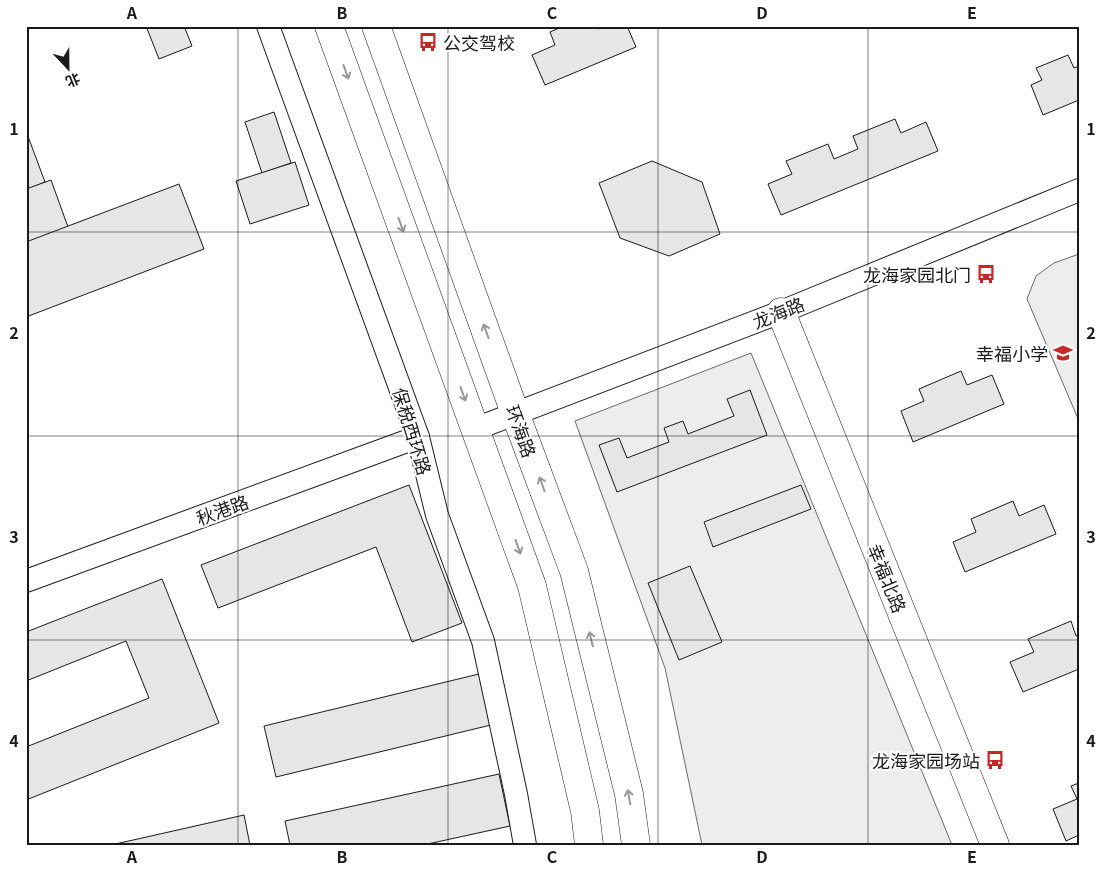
<svg xmlns="http://www.w3.org/2000/svg" width="1105" height="871" viewBox="0 0 1105 871" font-family="Georgia,'Noto Sans SC',serif">
<style>
.built{fill:#ededed;stroke:#6a6a6a}
.building{fill:#e6e6e6;stroke:#1a1a1a}
.lines{fill:none;stroke-linecap:round;stroke-linejoin:round}
.minor-casing{stroke:#1a1a1a;stroke-width:24}
.major-casing{stroke:#1a1a1a;stroke-width:29}
.minor{stroke:#fff;stroke-width:22}
.major{stroke:#fff;stroke-width:28}
.oneway{stroke:#989898}
.grid{fill:none;stroke:#1a1a1a;stroke-width:1;stroke-opacity:0.55}
.labels{text-anchor:middle;dominant-baseline:central;stroke-width:4;stroke-linejoin:round;paint-order:stroke}
.poi-label{font-size:18px;fill:#1a1a1a;stroke:#fff;text-anchor:end}
.street-label{font-size:18px;fill:#1a1a1a;stroke:#fff}
.neatline{fill:none;stroke:#1a1a1a;stroke-width:2}
.grid-label{font-size:16px;text-anchor:middle;font-weight:bold;fill:#1a1a1a}
</style>
<rect width="100%" height="100%" fill="#fff"/>
<!-- built -->
<g class="built">
<path d="M 1079,254 L 1079,421 L 1027,299 L 1036,276 L 1054,263 Z"/>
<path d="M 751,353 L 952,845 L 702,845 L 665,668 L 575,421 Z"/>
</g>
<!-- building -->
<g class="building">
<path d="M 146,26 L 184,26 L 192,46 L 159,59 Z"/>
<path d="M 564,26 L 597,26 L 598,29 L 604,26 L 627,26 L 636,47 L 545,85 L 532,55 L 555,45 L 550,32 Z"/>
<path d="M 1068,55 L 1074,68 L 1079,66 L 1079,100 L 1043,115 L 1031,85 L 1042,80 L 1036,68 Z"/>
<path d="M 274,112 L 291,163 L 262,173 L 245,122 Z"/>
<path d="M 895,119 L 901,133 L 926,122 L 938,151 L 781,215 L 768,184 L 792,174 L 786,161 L 828,144 L 834,159 L 858,149 L 853,136 Z"/>
<path d="M 26,131 L 45,182 L 26,190 Z"/>
<path d="M 652,161 L 702,182 L 720,234 L 669,256 L 620,238 L 599,183 Z"/>
<path d="M 295,162 L 309,205 L 250,224 L 236,181 Z"/>
<path d="M 51,180 L 68,227 L 26,243 L 26,189 Z"/>
<path d="M 179,184 L 204,249 L 26,317 L 26,242 Z"/>
<path d="M 961,371 L 967,385 L 992,375 L 1004,404 L 913,442 L 901,411 L 924,401 L 919,389 Z"/>
<path d="M 750,390 L 767,435 L 617,492 L 599,445 L 619,438 L 627,458 L 669,442 L 664,428 L 683,421 L 688,434 L 734,416 L 727,399 Z"/>
<path d="M 409,485 L 462,623 L 412,642 L 376,547 L 218,608 L 201,565 Z"/>
<path d="M 801,485 L 811,509 L 713,547 L 704,522 Z"/>
<path d="M 1013,501 L 1019,516 L 1044,505 L 1056,534 L 965,572 L 953,542 L 976,532 L 971,519 Z"/>
<path d="M 690,566 L 722,642 L 679,660 L 648,583 Z"/>
<path d="M 162,579 L 219,723 L 26,800 L 26,747 L 149,698 L 126,641 L 26,681 L 26,632 Z"/>
<path d="M 1071,621 L 1076,636 L 1079,635 L 1079,669 L 1023,692 L 1010,662 L 1034,652 L 1028,639 Z"/>
<path d="M 483,673 L 495,724 L 276,777 L 264,726 Z"/>
<path d="M 499,774 L 510,826 L 423,845 L 290,845 L 285,821 Z"/>
<path d="M 1079,783 L 1079,835 L 1066,841 L 1053,809 L 1077,799 L 1071,786 Z"/>
<path d="M 244,815 L 250,845 L 111,845 Z"/>
</g>
<g class="lines">
<!-- minor casing -->
<g class="minor-casing">
<g id="minor">
<path d="M 268,26 L 418,437 L 437,515 L 483,641 L 516,794 L 525,845"/>
<path d="M 475,429 L 781,312 L 1079,190"/>
<path d="M 26,581 L 418,437"/>
</g>
</g>
<!-- major casing -->
<g class="major-casing">
<g id="major">
<path d="M 329,26 L 532,586 L 585,811 L 589,845"/>
<path d="M 376,26 L 515,413 L 574,571 L 629,794 L 636,845"/>
<path d="M 781,312 L 995,845"/>
</g>
</g>
<!-- minor -->
<use href="#minor" class="minor"/>
<!-- major -->
<use href="#major" class="major"/>
</g>
<!-- one-way arrows -->
<defs><path id="oneway-shaft" d="M-6 0H5M1.5-3L5.5 0L1.5 3" fill="none" stroke-width="1.6" stroke-linecap="round" stroke-linejoin="round" transform="scale(1.25)"/></defs>
<g class="oneway">
<use href="#oneway-shaft" transform="translate(346 72) rotate(70)"/>
<use href="#oneway-shaft" transform="translate(401 225) rotate(70)"/>
<use href="#oneway-shaft" transform="translate(486 331) rotate(-110)"/>
<use href="#oneway-shaft" transform="translate(463 394) rotate(70)"/>
<use href="#oneway-shaft" transform="translate(542 484) rotate(-110)"/>
<use href="#oneway-shaft" transform="translate(518 547) rotate(70)"/>
<use href="#oneway-shaft" transform="translate(591 639) rotate(-104)"/>
<use href="#oneway-shaft" transform="translate(629 797) rotate(-100)"/>
</g>
<!-- grid -->
<path class="grid" d="M 238,26 L 238,845M 448,26 L 448,845M 658,26 L 658,845M 868,26 L 868,845M 26,232 L 1079,232M 26,436 L 1079,436M 26,640 L 1079,640"/>
<!-- icons -->
<defs>
<g id="bus-bare" transform="scale(1.5)"><path d="M-5-6H5V4H4V6H2V4H-2V6H-4V4H-5ZM-3.5-4V0h7V-4ZM-3.5 1.2v1.5H-2V1.2ZM2 1.2v1.5H3.5V1.2Z" fill="#c62828" stroke="#fff" stroke-width="2.5" paint-order="stroke"/></g>
<g id="school-bare" transform="scale(1.5)"><path d="M0-5L7-2L0 1L-7-2ZM-4 1L0 2.5L4 1V4Q0 6-4 4Z" fill="#c62828" stroke="#fff" stroke-width="2.5" paint-order="stroke"/></g>
</defs>
<g fill-rule="evenodd">
<use href="#bus-bare" x="428" y="42"/>
<use href="#bus-bare" x="986" y="274"/>
<use href="#school-bare" x="1063" y="353"/>
<use href="#bus-bare" x="995" y="760"/>
</g>
<g class="labels">
<!-- poi labels -->
<g class="poi-label">
<text x="443" y="42" text-anchor="start">公交驾校</text>
<text x="971" y="274">龙海家园北门</text>
<text x="1048" y="353">幸福小学</text>
<text x="980" y="760">龙海家园场站</text>
</g>
<!-- street labels -->
<g class="street-label">
<text transform="translate(778 312) rotate(-22)">龙海路</text>
<text transform="translate(413 431) rotate(73)">保税西环路</text>
<text transform="translate(522 431) rotate(70)">环海路</text>
<text transform="translate(222 509) rotate(-20)">秋港路</text>
<text transform="translate(888 578) rotate(68)">幸福北路</text>
</g>
</g>
<!-- border -->
<rect width="1105" height="871" fill="none" stroke="#ffffff" stroke-width="55"/>
<!-- north arrow -->
<g transform="translate(68 68) rotate(158)" stroke="#ffffff" stroke-width="4" paint-order="stroke">
<path d="M0-4L9 19L0 12L-9 19Z" fill="#1a1a1a"/>
<text y="-8" font-size="14" font-weight="bold" text-anchor="middle" fill="#1a1a1a">北</text>
</g>
<rect x="28" y="28" width="1050" height="816" class="neatline"/>
<g class="grid-label">
<text x="132" y="19">A</text>
<text x="342" y="19">B</text>
<text x="552" y="19">C</text>
<text x="762" y="19">D</text>
<text x="972" y="19">E</text>
<text x="14" y="135">1</text>
<text x="1091" y="135">1</text>
<text x="14" y="339">2</text>
<text x="1091" y="339">2</text>
<text x="14" y="543">3</text>
<text x="1091" y="543">3</text>
<text x="14" y="747">4</text>
<text x="1091" y="747">4</text>
<text x="132" y="863">A</text>
<text x="342" y="863">B</text>
<text x="552" y="863">C</text>
<text x="762" y="863">D</text>
<text x="972" y="863">E</text>
</g>
</svg>
